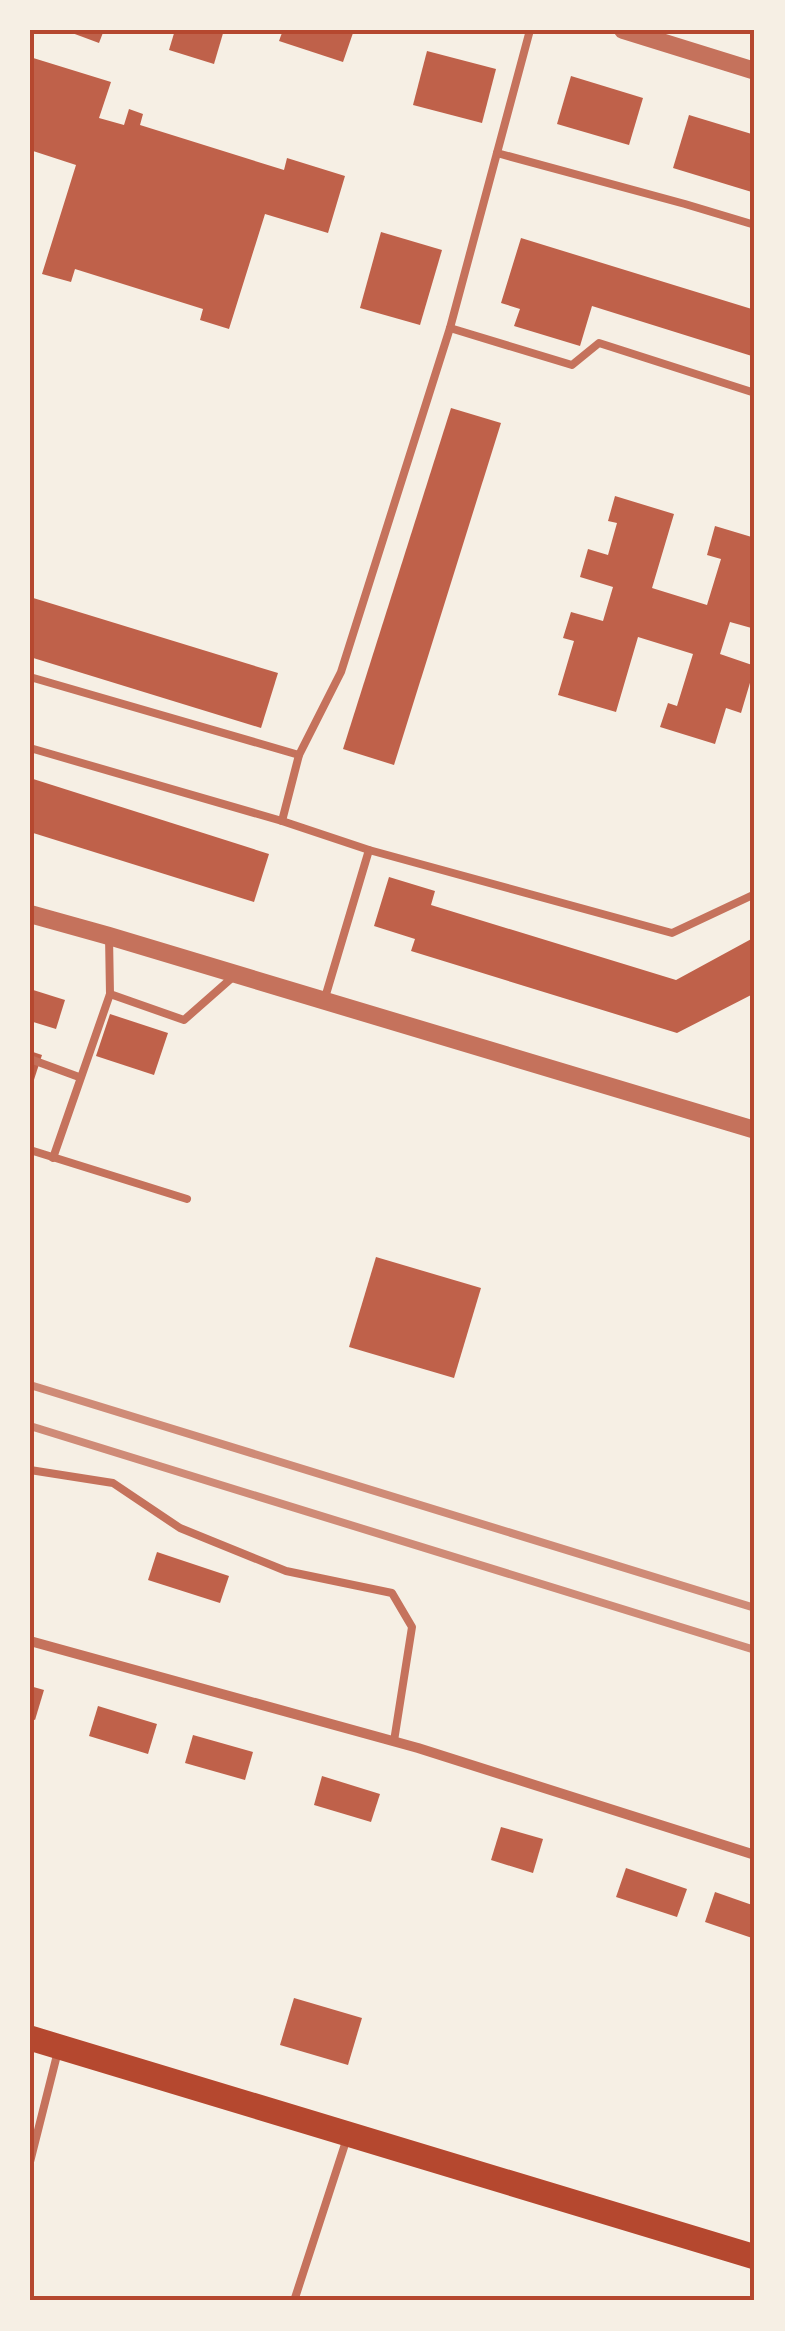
<svg xmlns="http://www.w3.org/2000/svg" width="785" height="2331" viewBox="0 0 785 2331" font-family="Barlow,sans-serif">
<style>
.building{fill:#bf614a}
.lines{fill:none;stroke-linecap:round;stroke-linejoin:round}
.service{stroke:#c5725c;stroke-width:8}
.minor{stroke:#c5725c;stroke-width:10}
.tertiary{stroke:#c5725c;stroke-width:18}
.primary{stroke:#b5482f;stroke-width:25}
.rail{stroke:#cf8b77;stroke-width:8}
.neatline{fill:none;stroke:#b5482f;stroke-width:4}
</style>
<rect width="100%" height="100%" fill="#f6efe4"/>
<!-- building -->
<g class="building">
<path d="M 64,30 L 104,30 L 99,43 Z"/>
<path d="M 175,30 L 224,30 L 214,64 L 169,50 Z"/>
<path d="M 283,30 L 354,30 L 343,62 L 279,41 Z"/>
<path d="M 427,51 L 496,69 L 482,123 L 413,105 Z"/>
<path d="M 30,57 L 111,82 L 99,118 L 124,125 L 129,109 L 143,114 L 140,125 L 284,170 L 287,158 L 345,176 L 328,233 L 265,214 L 229,329 L 200,320 L 203,309 L 75,269 L 71,282 L 42,274 L 76,165 L 30,150 Z"/>
<path d="M 571,76 L 643,98 L 629,145 L 557,124 Z"/>
<path d="M 689,115 L 755,135 L 755,193 L 673,168 Z"/>
<path d="M 381,232 L 442,250 L 420,325 L 360,308 Z"/>
<path d="M 521,238 L 755,310 L 755,357 L 592,306 L 580,346 L 514,326 L 520,309 L 501,303 Z"/>
<path d="M 451,408 L 501,423 L 394,765 L 343,749 Z"/>
<path d="M 615,496 L 674,514 L 652,588 L 707,605 L 721,559 L 707,555 L 715,526 L 755,538 L 755,629 L 730,622 L 720,654 L 755,666 L 741,713 L 726,708 L 715,744 L 660,727 L 668,703 L 677,706 L 693,654 L 638,637 L 616,712 L 558,695 L 574,641 L 563,638 L 571,612 L 603,621 L 613,587 L 580,577 L 588,549 L 608,555 L 617,523 L 608,521 Z"/>
<path d="M 30,597 L 278,673 L 261,728 L 30,657 Z"/>
<path d="M 30,778 L 269,854 L 254,902 L 30,832 Z"/>
<path d="M 389,877 L 435,891 L 431,905 L 676,980 L 755,937 L 755,993 L 677,1033 L 411,951 L 415,939 L 374,926 Z"/>
<path d="M 30,989 L 65,1000 L 56,1029 L 30,1021 Z"/>
<path d="M 110,1014 L 168,1033 L 154,1075 L 96,1056 Z"/>
<path d="M 30,1051 L 42,1055 L 31,1089 L 30,1089 Z"/>
<path d="M 376,1257 L 481,1288 L 454,1378 L 349,1347 Z"/>
<path d="M 157,1552 L 229,1576 L 220,1603 L 148,1580 Z"/>
<path d="M 30,1686 L 44,1690 L 35,1720 L 30,1718 Z"/>
<path d="M 98,1706 L 157,1724 L 148,1754 L 89,1736 Z"/>
<path d="M 193,1735 L 253,1752 L 245,1780 L 185,1763 Z"/>
<path d="M 322,1776 L 380,1794 L 371,1822 L 314,1805 Z"/>
<path d="M 501,1827 L 543,1839 L 533,1873 L 491,1860 Z"/>
<path d="M 626,1868 L 687,1889 L 677,1917 L 616,1897 Z"/>
<path d="M 715,1892 L 755,1906 L 755,1939 L 705,1922 Z"/>
<path d="M 294,1998 L 362,2018 L 348,2065 L 280,2045 Z"/>
</g>
<g class="lines">
<!-- service -->
<g class="service">
<path d="M 497,153 L 685,204 L 755,225"/>
<path d="M 450,328 L 572,365 L 599,343 L 755,393"/>
<path d="M 30,677 L 299,755"/>
<path d="M 30,748 L 282,821 L 299,755 L 341,672 L 450,328 L 530,30"/>
<path d="M 282,821 L 369,850 L 672,933 L 755,894"/>
<path d="M 110,994 L 184,1020 L 234,976"/>
<path d="M 324,1001 L 369,850"/>
<path d="M 30,1059 L 79,1077"/>
<path d="M 30,1150 L 187,1199"/>
<path d="M 53,1158 L 110,994 L 109,936"/>
<path d="M 30,1470 L 113,1483 L 180,1528 L 286,1571 L 392,1593 L 412,1627 L 394,1741"/>
<path d="M 30,2162 L 58,2051"/>
<path d="M 294,2301 L 347,2138"/>
</g>
<!-- minor -->
<path class="minor" d="M 30,1641 L 418,1748 L 755,1855"/>
<!-- tertiary -->
<g class="tertiary">
<path d="M 623,30 L 755,71"/>
<path d="M 30,914 L 109,936 L 755,1130"/>
</g>
<!-- primary -->
<path class="primary" d="M 30,2038 L 755,2257"/>
<!-- rail -->
<g class="rail">
<path d="M 30,1385 L 755,1608"/>
<path d="M 30,1426 L 755,1650"/>
</g>
</g>
<!-- border -->
<rect width="785" height="2331" fill="none" stroke="#f6efe4" stroke-width="65"/>
<rect x="32" y="32" width="720" height="2266" class="neatline"/>
</svg>
